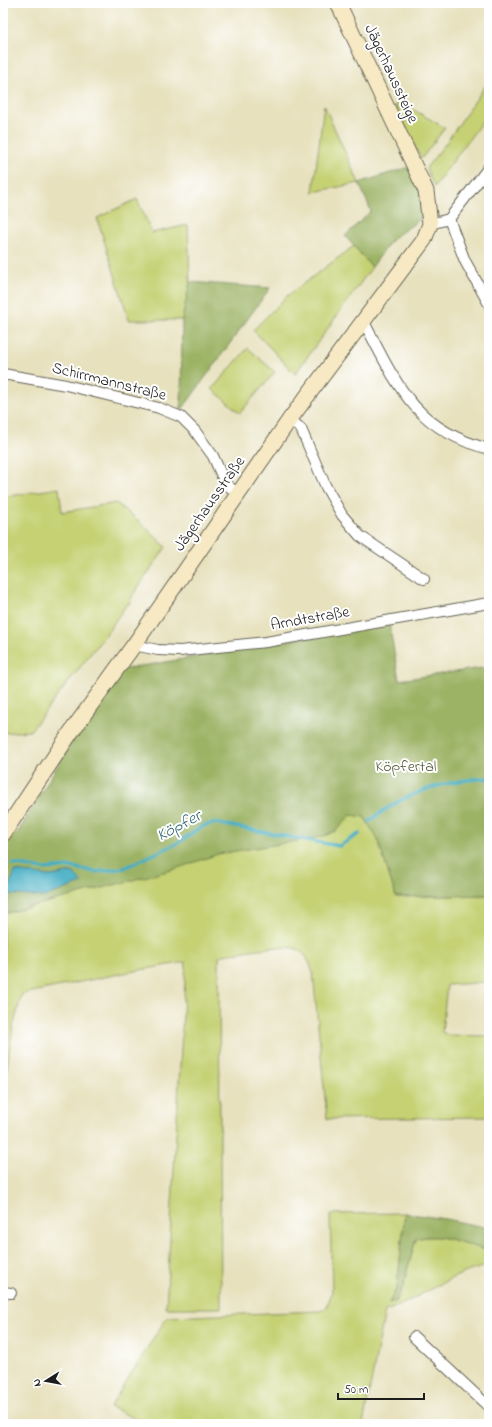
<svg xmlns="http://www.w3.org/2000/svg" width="492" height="1427" viewBox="0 0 492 1427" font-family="'Indie Flower',sans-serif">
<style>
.green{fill:#c5d173;stroke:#707648}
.forest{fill:#9cb365;stroke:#5c6840}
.water{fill:#44aec3;stroke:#306570}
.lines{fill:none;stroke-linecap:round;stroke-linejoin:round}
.stream{stroke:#44aec3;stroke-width:3.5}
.street-casing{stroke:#636154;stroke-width:12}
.secondary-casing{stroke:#636154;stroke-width:17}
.street{stroke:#fff;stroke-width:10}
.secondary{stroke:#f7e9c3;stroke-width:15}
.labels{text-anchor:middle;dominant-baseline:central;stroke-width:4;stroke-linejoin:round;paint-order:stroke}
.street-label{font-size:16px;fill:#1c1c1c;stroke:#fff}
.park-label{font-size:16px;fill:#575b3a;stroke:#fff}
.water-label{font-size:17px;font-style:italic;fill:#306570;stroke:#fff}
</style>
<rect width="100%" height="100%" fill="#fff"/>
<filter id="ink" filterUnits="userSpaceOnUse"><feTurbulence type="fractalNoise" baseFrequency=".025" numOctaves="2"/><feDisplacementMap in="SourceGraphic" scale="8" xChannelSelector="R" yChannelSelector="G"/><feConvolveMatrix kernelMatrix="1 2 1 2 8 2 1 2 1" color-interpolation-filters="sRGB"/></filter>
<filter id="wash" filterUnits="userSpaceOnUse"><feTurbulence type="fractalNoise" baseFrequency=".012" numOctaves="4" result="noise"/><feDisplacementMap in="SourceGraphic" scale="16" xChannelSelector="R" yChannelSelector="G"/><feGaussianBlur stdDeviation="0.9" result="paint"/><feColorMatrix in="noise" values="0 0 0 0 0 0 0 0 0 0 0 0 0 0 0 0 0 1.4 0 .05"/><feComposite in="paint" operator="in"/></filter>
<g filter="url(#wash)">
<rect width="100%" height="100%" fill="#e7e1bd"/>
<!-- green -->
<g class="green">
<path d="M 488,82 L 489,112 L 434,187 L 426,168 L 446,143 Z"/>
<path d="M 402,103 L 445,128 L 421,159 L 395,105 Z"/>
<path d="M 324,105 L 359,183 L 313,192 Z"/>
<path d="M 137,199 L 152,233 L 188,225 L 190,282 L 182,320 L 129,320 L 97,218 Z"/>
<path d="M 354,246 L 372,267 L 295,374 L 253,330 L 287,296 Z"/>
<path d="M 248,348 L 275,372 L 240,413 L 212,389 Z"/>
<path d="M 59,488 L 62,512 L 116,503 L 140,522 L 166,547 L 133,595 L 129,604 L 127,604 L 107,633 L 30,731 L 3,733 L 3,497 Z"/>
<path d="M 345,711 L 396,897 L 489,895 L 489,982 L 447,985 L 442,1032 L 448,1035 L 489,1036 L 489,1117 L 327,1119 L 313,973 C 310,964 307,955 299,950 C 286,942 234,953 219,956 L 221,1308 L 166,1308 L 186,962 L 129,972 L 22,994 L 13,1027 L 3,1094 L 3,914 L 21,909 Z"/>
<path d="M 405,1213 L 397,1288 L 390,1302 L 402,1289 L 416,1239 C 442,1231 465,1246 489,1250 L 489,1266 C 451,1272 421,1299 385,1311 L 363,1424 L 146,1424 L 110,1407 L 167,1317 L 320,1311 L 326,1308 L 332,1293 L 330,1214 Z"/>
</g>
<!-- forest -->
<g class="forest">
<path d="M 409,167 L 421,189 L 425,216 L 393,238 L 372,267 L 345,236 L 371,211 L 359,183 Z"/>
<path d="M 190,282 L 270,288 L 181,411 L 182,320 Z"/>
<path d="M 389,623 L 399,680 L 489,667 L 489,895 L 396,897 L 377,838 L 364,817 L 351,815 L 337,830 L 322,837 L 218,854 L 175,869 L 3,914 L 3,838 L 18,832 L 114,671 Z"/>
<path d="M 405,1213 L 445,1219 L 489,1228 L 489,1250 C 465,1246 442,1231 416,1239 L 402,1289 L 396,1301 L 389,1303 L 397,1288 Z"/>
</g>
<!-- water -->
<path class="water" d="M 15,871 L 50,876 L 73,872 L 82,883 L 44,897 L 6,894 Z"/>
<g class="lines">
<!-- stream -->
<g class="stream">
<path d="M 370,821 C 403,793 446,780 489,778"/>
<path d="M 12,864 L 43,869 L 71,867 L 96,872 L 124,868 L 176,844 L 203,826 L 215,823 L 339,846 L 359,834"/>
</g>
</g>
</g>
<g filter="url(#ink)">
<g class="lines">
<!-- street casing -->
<g class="street-casing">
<g id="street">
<path d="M 449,219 L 465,261 L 489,304"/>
<path d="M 430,224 L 449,219 L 489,167"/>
<path d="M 363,320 C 396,383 414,430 489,449"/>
<path d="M 3,374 L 66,385 L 159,408 L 181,417 L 195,431 L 213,456 L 225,483 L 239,495"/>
<path d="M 290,419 L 301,429 L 326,487 L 342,515 L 360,536 L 424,579"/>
<path d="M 134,645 L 158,650 L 180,651 L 266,642 L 489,603"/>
<path d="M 3,1292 L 11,1293"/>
<path d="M 414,1337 L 489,1407"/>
</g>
</g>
<!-- secondary casing -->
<g class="secondary-casing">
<path id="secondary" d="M 3,834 L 71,732 L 134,645 L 290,419 L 424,240 L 430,224 L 426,191 L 338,3"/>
</g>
<!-- street -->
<use href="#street" class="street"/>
<!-- secondary -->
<use href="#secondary" class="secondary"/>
</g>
</g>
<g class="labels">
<!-- street labels -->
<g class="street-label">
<text transform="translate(391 74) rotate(65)">Jägerhaussteige</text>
<text transform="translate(109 382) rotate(14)">Schirrmannstraße</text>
<text transform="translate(210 504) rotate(-55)">Jägerhausstraße</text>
<text transform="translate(310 619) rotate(-10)">Arndtstraße</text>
</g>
<!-- park labels -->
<g class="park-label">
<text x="406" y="767">Köpfertal</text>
</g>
<!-- water labels -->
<g class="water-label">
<text transform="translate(179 826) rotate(-28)">Köpfer</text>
</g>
</g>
<!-- margin -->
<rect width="492" height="1427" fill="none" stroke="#fff" stroke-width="16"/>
<!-- north arrow -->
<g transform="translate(46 1381) rotate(259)" stroke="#ffffff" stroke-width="3" paint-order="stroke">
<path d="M0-3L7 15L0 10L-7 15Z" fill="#1c1c1c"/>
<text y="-6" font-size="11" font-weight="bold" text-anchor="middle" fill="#1c1c1c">N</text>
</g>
<!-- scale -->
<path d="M338 1393v6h86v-6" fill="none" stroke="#1c1c1c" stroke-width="2"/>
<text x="344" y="1393" font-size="12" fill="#1c1c1c" stroke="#ffffff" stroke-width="3" paint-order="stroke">50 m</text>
</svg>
